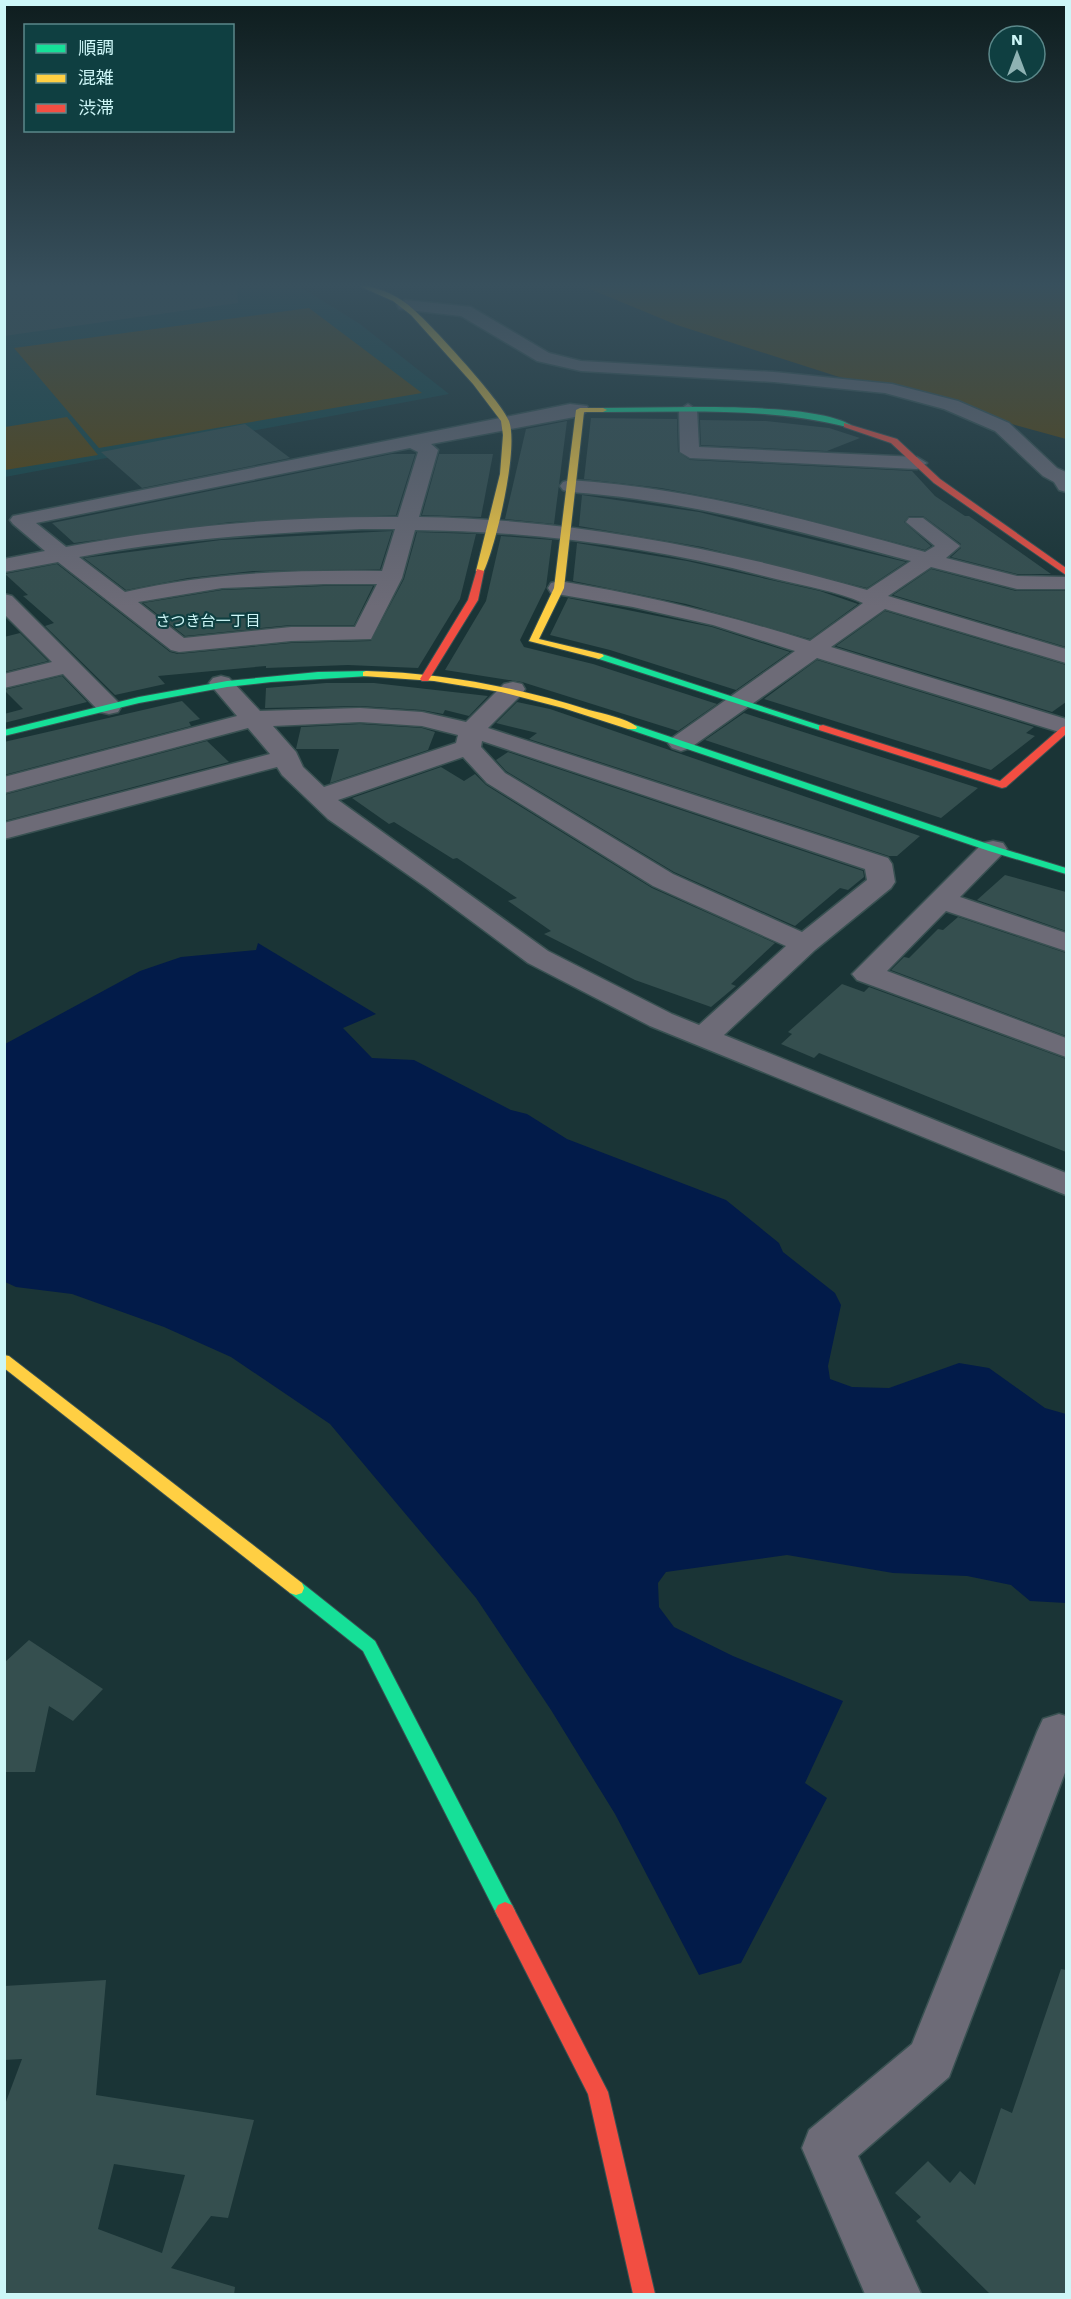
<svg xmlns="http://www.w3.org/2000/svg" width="1071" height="2299" viewBox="0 0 1071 2299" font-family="'Work Sans','Noto Sans JP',sans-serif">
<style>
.built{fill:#144749}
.green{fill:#5c4409}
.water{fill:#021b49}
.building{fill:#354f4f;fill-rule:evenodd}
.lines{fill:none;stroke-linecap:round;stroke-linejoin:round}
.street-casing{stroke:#395152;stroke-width:3}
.fast-casing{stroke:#395152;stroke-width:2}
.slow-casing{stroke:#395152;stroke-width:2}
.jam-casing{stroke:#395152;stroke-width:2}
.street{fill:#6d6b77;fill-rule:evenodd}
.fast{fill:#16e098;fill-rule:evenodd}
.slow{fill:#ffcf43;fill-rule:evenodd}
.jam{fill:#f24e42;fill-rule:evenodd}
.labels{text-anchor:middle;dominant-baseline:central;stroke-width:4.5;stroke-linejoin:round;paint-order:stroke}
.far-neighbourhood-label{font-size:15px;fill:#cdf6f7;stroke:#0f3f41}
</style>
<rect width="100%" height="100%" fill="#1a3436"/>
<!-- built -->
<path class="built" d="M 5,285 L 297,285 L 360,324 L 449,394 L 5,477 Z"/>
<!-- green -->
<g class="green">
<path d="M 580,285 L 1066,285 L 1066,439 L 836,376 L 677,325 Z"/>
<path d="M 309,308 L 422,393 L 99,448 L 14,348 Z"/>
<path d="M 67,417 L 98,455 L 5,470 L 5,427 Z"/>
</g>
<!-- water -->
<path class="water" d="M 258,943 L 376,1014 L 343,1028 L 372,1058 L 414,1060 L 511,1110 L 527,1114 L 567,1139 L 726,1200 L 779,1243 L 783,1252 L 835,1293 L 841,1305 L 828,1366 L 830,1379 L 852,1387 L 889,1388 L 959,1363 L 989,1368 L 1045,1408 L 1066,1414 L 1066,1603 L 1030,1601 L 1011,1585 L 967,1576 L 893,1573 L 787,1555 L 666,1572 L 658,1583 L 659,1607 L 674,1627 L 733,1656 L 843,1701 L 805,1783 L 827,1798 L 741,1963 L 699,1975 L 615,1814 L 551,1710 L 476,1598 L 330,1424 L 231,1357 L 164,1327 L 72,1294 L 16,1287 L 5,1282 L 5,1044 L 140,971 L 181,957 L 256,950 Z"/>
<!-- building -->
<g class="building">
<path d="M 28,285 L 237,285 L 238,303 L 4,336 L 4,288 Z"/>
<path d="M 591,418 L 677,419 L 678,452 L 690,460 L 912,471 L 935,496 L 965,516 L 969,516 L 1051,574 L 1017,574 L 951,557 L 961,548 L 961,544 L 923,516 L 909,516 L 904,522 L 931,546 L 925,550 L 750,505 L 661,488 L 584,479 Z"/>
<path d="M 700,420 L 766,421 L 829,428 L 860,438 L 827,451 L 701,445 Z"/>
<path d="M 567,421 L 554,524 L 505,519 L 526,429 Z"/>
<path d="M 245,424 L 290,458 L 142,488 L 101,452 Z"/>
<path d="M 392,454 L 415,454 L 396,515 L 231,522 L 74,543 L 52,523 Z"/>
<path d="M 439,454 L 493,454 L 481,517 L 422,515 Z"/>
<path d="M 582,495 L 699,512 L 906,562 L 867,588 L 702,547 L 579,526 Z"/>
<path d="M 392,531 L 380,569 L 253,571 L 188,578 L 126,590 L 84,558 L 221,540 Z"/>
<path d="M 417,532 L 476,534 L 460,599 L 418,668 L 348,665 L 266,668 L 266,666 L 158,676 L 165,684 L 115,695 L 45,626 L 54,623 L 23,596 L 28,595 L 5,574 L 57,564 L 170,652 L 178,654 L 291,643 L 371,641 L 404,579 Z"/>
<path d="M 501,536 L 552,540 L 546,587 L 520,640 L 524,647 L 593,664 L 717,704 L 678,731 L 522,682 L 445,670 L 486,601 Z"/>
<path d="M 577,543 L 687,561 L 820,591 L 858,604 L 810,639 L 686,604 L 573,581 Z"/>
<path d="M 931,569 L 1016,591 L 1066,591 L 1066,647 L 893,595 Z"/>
<path d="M 324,586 L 373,586 L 354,625 L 291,625 L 185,636 L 143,603 L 222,590 Z"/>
<path d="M 568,598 L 712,627 L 790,652 L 736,690 L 610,650 L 550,635 Z"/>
<path d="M 885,611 L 1066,665 L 1066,702 L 1052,712 L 836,646 Z"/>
<path d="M 20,633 L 48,661 L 4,672 L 4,637 Z"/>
<path d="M 817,660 L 1034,727 L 1026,733 L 1035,736 L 991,770 L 764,699 Z"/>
<path d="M 62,676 L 87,702 L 4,723 L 4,714 L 23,709 L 4,690 Z"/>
<path d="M 326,683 L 374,683 L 488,696 L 469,716 L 445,710 L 443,714 L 422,710 L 360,706 L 265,708 L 266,688 Z"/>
<path d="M 182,701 L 200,719 L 189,722 L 191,726 L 4,775 L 4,742 Z"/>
<path d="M 517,702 L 550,709 L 920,836 L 897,856 L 889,856 L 529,739 L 537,733 L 496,723 Z"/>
<path d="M 744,713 L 972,786 L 978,788 L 941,818 L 705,740 Z"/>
<path d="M 360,724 L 422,728 L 435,732 L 428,750 L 330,783 L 339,749 L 296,749 L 301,727 Z"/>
<path d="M 207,741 L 229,762 L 4,821 L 4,795 Z"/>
<path d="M 508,752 L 863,871 L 864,877 L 848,890 L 840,888 L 795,926 L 674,872 L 506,771 L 496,760 Z"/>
<path d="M 441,767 L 464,781 L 475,774 L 486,785 L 652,888 L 775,943 L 731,984 L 736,986 L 711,1007 L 635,980 L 544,934 L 551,931 L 508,901 L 517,898 L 457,858 L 453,859 L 394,822 L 389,824 L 352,798 Z"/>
<path d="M 1005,875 L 1066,892 L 1066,931 L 977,900 Z"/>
<path d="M 958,917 L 1066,953 L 1066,1036 L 891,970 L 904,957 L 909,958 L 938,929 L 943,930 Z"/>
<path d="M 842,984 L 864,992 L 869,987 L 1066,1059 L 1066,1152 L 819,1053 L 814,1058 L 781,1044 L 792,1034 L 788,1032 Z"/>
<path d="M 29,1640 L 103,1689 L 73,1721 L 49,1706 L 35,1772 L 4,1772 L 4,1663 Z"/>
<path d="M 1061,1969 L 1066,1970 L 1066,2295 L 991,2295 L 916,2221 L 921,2217 L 895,2193 L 928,2161 L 950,2183 L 960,2171 L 975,2185 L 1001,2108 L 1012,2113 Z"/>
<path d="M 106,1980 L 96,2095 L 254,2120 L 228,2218 L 211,2216 L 171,2268 L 235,2287 L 234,2295 L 4,2295 L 4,2107 L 22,2059 L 4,2060 L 4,1986 ZM 114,2164 L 185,2175 L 162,2253 L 98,2229 Z"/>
</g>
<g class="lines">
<!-- street casing -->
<g class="street-casing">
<g id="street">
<path d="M 405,300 L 471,307 L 549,353 L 581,361 L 774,372 L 892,384 L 958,401 L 1009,423 L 1057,468 L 1066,472 L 1066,492 L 1059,490 L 1054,482 L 1043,476 L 995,431 L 944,409 L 885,393 L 774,382 L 581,371 L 537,361 L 461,316 L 399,309 L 397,305 Z"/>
<path d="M 570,404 L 587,406 L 589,410 L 580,416 L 431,444 L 438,450 L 419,517 C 571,519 721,548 867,590 L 911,561 C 798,531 687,500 570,492 L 563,490 L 560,486 L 563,482 L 570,480 C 692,488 808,520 925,552 L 935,546 L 906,522 L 909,518 L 923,518 L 960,546 L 946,558 L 1017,576 L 1066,577 L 1066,589 L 1017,589 L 931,567 L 888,596 L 1066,649 L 1066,663 L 885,609 L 831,647 L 1066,719 L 1066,734 L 817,658 L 690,748 L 681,751 L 672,748 L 668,743 L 672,738 L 795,651 L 713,625 L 633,607 L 551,593 L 548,588 L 551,583 L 559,581 C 645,595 727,615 810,641 L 863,603 C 837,591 804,586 776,579 C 658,548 537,531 415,530 L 402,578 L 371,639 L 291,641 L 179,652 L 171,650 L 58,562 L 4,572 L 4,559 L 45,551 L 13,524 L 10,520 L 13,516 ZM 410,448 L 418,452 L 398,517 C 287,516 175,526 66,547 L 36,523 ZM 362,529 L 395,529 L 382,571 C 295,570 210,572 125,592 L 79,557 C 173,539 268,533 362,529 ZM 324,584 L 377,584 L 355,627 L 291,627 L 184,638 L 138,602 L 222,588 Z"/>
<path d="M 688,404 L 697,410 L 699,447 L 917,457 L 927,463 L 917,469 L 690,458 L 680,452 L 679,410 Z"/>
<path d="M 4,594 L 12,596 L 118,702 L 121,707 L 118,712 L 109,714 L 100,712 L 63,674 L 4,688 L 4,674 L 52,662 L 4,614 Z"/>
<path d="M 221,676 L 229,678 L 260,711 L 360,708 L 422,712 L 466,722 L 504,684 L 513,682 L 522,684 L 525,689 L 522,694 L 488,728 L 888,858 L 892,864 L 895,882 L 891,888 L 815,950 L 724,1035 L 1066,1173 L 1066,1195 L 650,1026 L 528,963 L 427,888 L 328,819 L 282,775 L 277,767 L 4,839 L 4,823 L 270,754 L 248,728 L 4,793 L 4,777 L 237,716 L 209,683 L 213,678 ZM 360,722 L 422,726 L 458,735 L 456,743 L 324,787 L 303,767 L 296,752 L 273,726 ZM 482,741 L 865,869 L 867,880 L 802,932 L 673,874 L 505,773 L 481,747 ZM 463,757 L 487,783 L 653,886 L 786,946 L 699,1025 L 672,1014 L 548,951 L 338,800 Z"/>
<path d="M 993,841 L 1003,843 L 1007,849 L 960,897 L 1066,933 L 1066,951 L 946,911 L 887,971 L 1066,1038 L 1066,1057 L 857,980 L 852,974 L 983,843 Z"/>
<path d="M 1059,1714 L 1066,1716 L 1066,1770 L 949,2077 L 858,2156 L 921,2294 L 865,2294 L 802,2148 L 809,2130 L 912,2044 L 1037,1732 L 1043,1719 Z"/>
</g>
</g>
<!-- fast casing -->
<g class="fast-casing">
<g id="fast">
<path d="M 694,407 C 731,407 821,407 851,425 L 847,427 C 767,407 685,412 603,412 L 599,410 L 603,408 Z"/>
<path d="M 596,654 L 602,654 L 828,728 L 827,730 L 819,730 L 596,658 Z"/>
<path d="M 366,671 L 369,672 L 369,676 L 271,682 L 227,687 L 139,703 L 4,736 L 4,730 L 139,697 L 227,681 L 318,672 Z"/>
<path d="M 632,724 L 997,847 L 1066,868 L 1066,874 L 989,851 L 628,729 L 627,727 Z"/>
<path d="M 296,1581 L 302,1583 L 375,1641 L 512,1905 L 515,1911 L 512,1917 L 505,1920 L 498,1917 L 363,1651 L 290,1593 L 288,1588 L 290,1583 Z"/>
</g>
</g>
<!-- slow casing -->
<g class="slow-casing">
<g id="slow">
<path d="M 357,285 C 373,285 394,294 407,304 C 426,318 502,402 509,421 C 519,448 496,546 483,573 L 476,571 L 500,474 L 503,435 L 501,421 L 473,384 L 411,315 L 393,301 Z"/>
<path d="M 580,408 L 603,408 L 607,410 L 603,412 L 584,412 L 564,588 L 539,639 L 602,654 L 604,656 L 599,659 L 529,641 L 554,588 L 576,410 Z"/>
<path d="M 366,671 C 443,673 516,687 589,710 C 604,714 626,718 637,727 L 636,729 L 628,729 L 563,708 L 501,692 L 434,681 L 363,676 L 363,672 Z"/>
<path d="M 4,1355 L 9,1356 L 302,1583 L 304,1588 L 302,1593 L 296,1595 L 290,1593 L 4,1368 Z"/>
</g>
</g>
<!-- jam casing -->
<g class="jam-casing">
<g id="jam">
<path d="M 844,423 L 897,439 L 940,479 L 1066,568 L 1066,575 L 934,483 L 891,443 L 844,427 Z"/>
<path d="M 477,569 L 484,571 L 478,600 L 428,681 L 422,681 L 420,679 L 468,600 Z"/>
<path d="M 823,725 L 1000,781 L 1062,727 L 1066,726 L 1066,734 L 1006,787 L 1002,788 L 819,730 L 819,726 Z"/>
<path d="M 505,1902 L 512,1905 L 608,2092 L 655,2294 L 633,2294 L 588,2094 L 495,1911 L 498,1905 Z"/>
</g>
</g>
<!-- street -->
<use href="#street" class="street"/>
<!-- fast -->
<use href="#fast" class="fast"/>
<!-- slow -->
<use href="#slow" class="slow"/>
<!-- jam -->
<use href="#jam" class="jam"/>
</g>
<!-- sky -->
<linearGradient id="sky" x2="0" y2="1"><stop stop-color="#0e1d1e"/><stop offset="0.47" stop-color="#38505d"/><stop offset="1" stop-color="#38505d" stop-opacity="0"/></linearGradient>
<rect width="1071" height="607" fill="url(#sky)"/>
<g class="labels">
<!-- far-neighbourhood labels -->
<g class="far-neighbourhood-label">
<text x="208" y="621">さつき台一丁目</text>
</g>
</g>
<!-- border -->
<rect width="1071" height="2299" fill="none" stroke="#cdf6f7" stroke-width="12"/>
<!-- legend -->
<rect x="24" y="24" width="210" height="108" fill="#0f3f41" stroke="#5b888a" stroke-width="1.5"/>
<rect x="36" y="44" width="30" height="9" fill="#16e098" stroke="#5b888a" stroke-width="1.5"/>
<text x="78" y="54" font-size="18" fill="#cdf6f7">順調</text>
<rect x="36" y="74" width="30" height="9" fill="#ffcf43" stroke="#5b888a" stroke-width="1.5"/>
<text x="78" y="84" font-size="18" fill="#cdf6f7">混雑</text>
<rect x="36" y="104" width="30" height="9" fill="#f24e42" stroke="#5b888a" stroke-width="1.5"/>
<text x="78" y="114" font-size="18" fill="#cdf6f7">渋滞</text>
<!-- north arrow -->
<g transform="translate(1017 54)"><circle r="28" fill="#0f3f41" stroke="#5b888a" stroke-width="1.5"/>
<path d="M0-4.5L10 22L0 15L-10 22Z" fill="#8eb2b3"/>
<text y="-9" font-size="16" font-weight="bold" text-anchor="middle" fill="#cdf6f7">N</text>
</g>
</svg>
